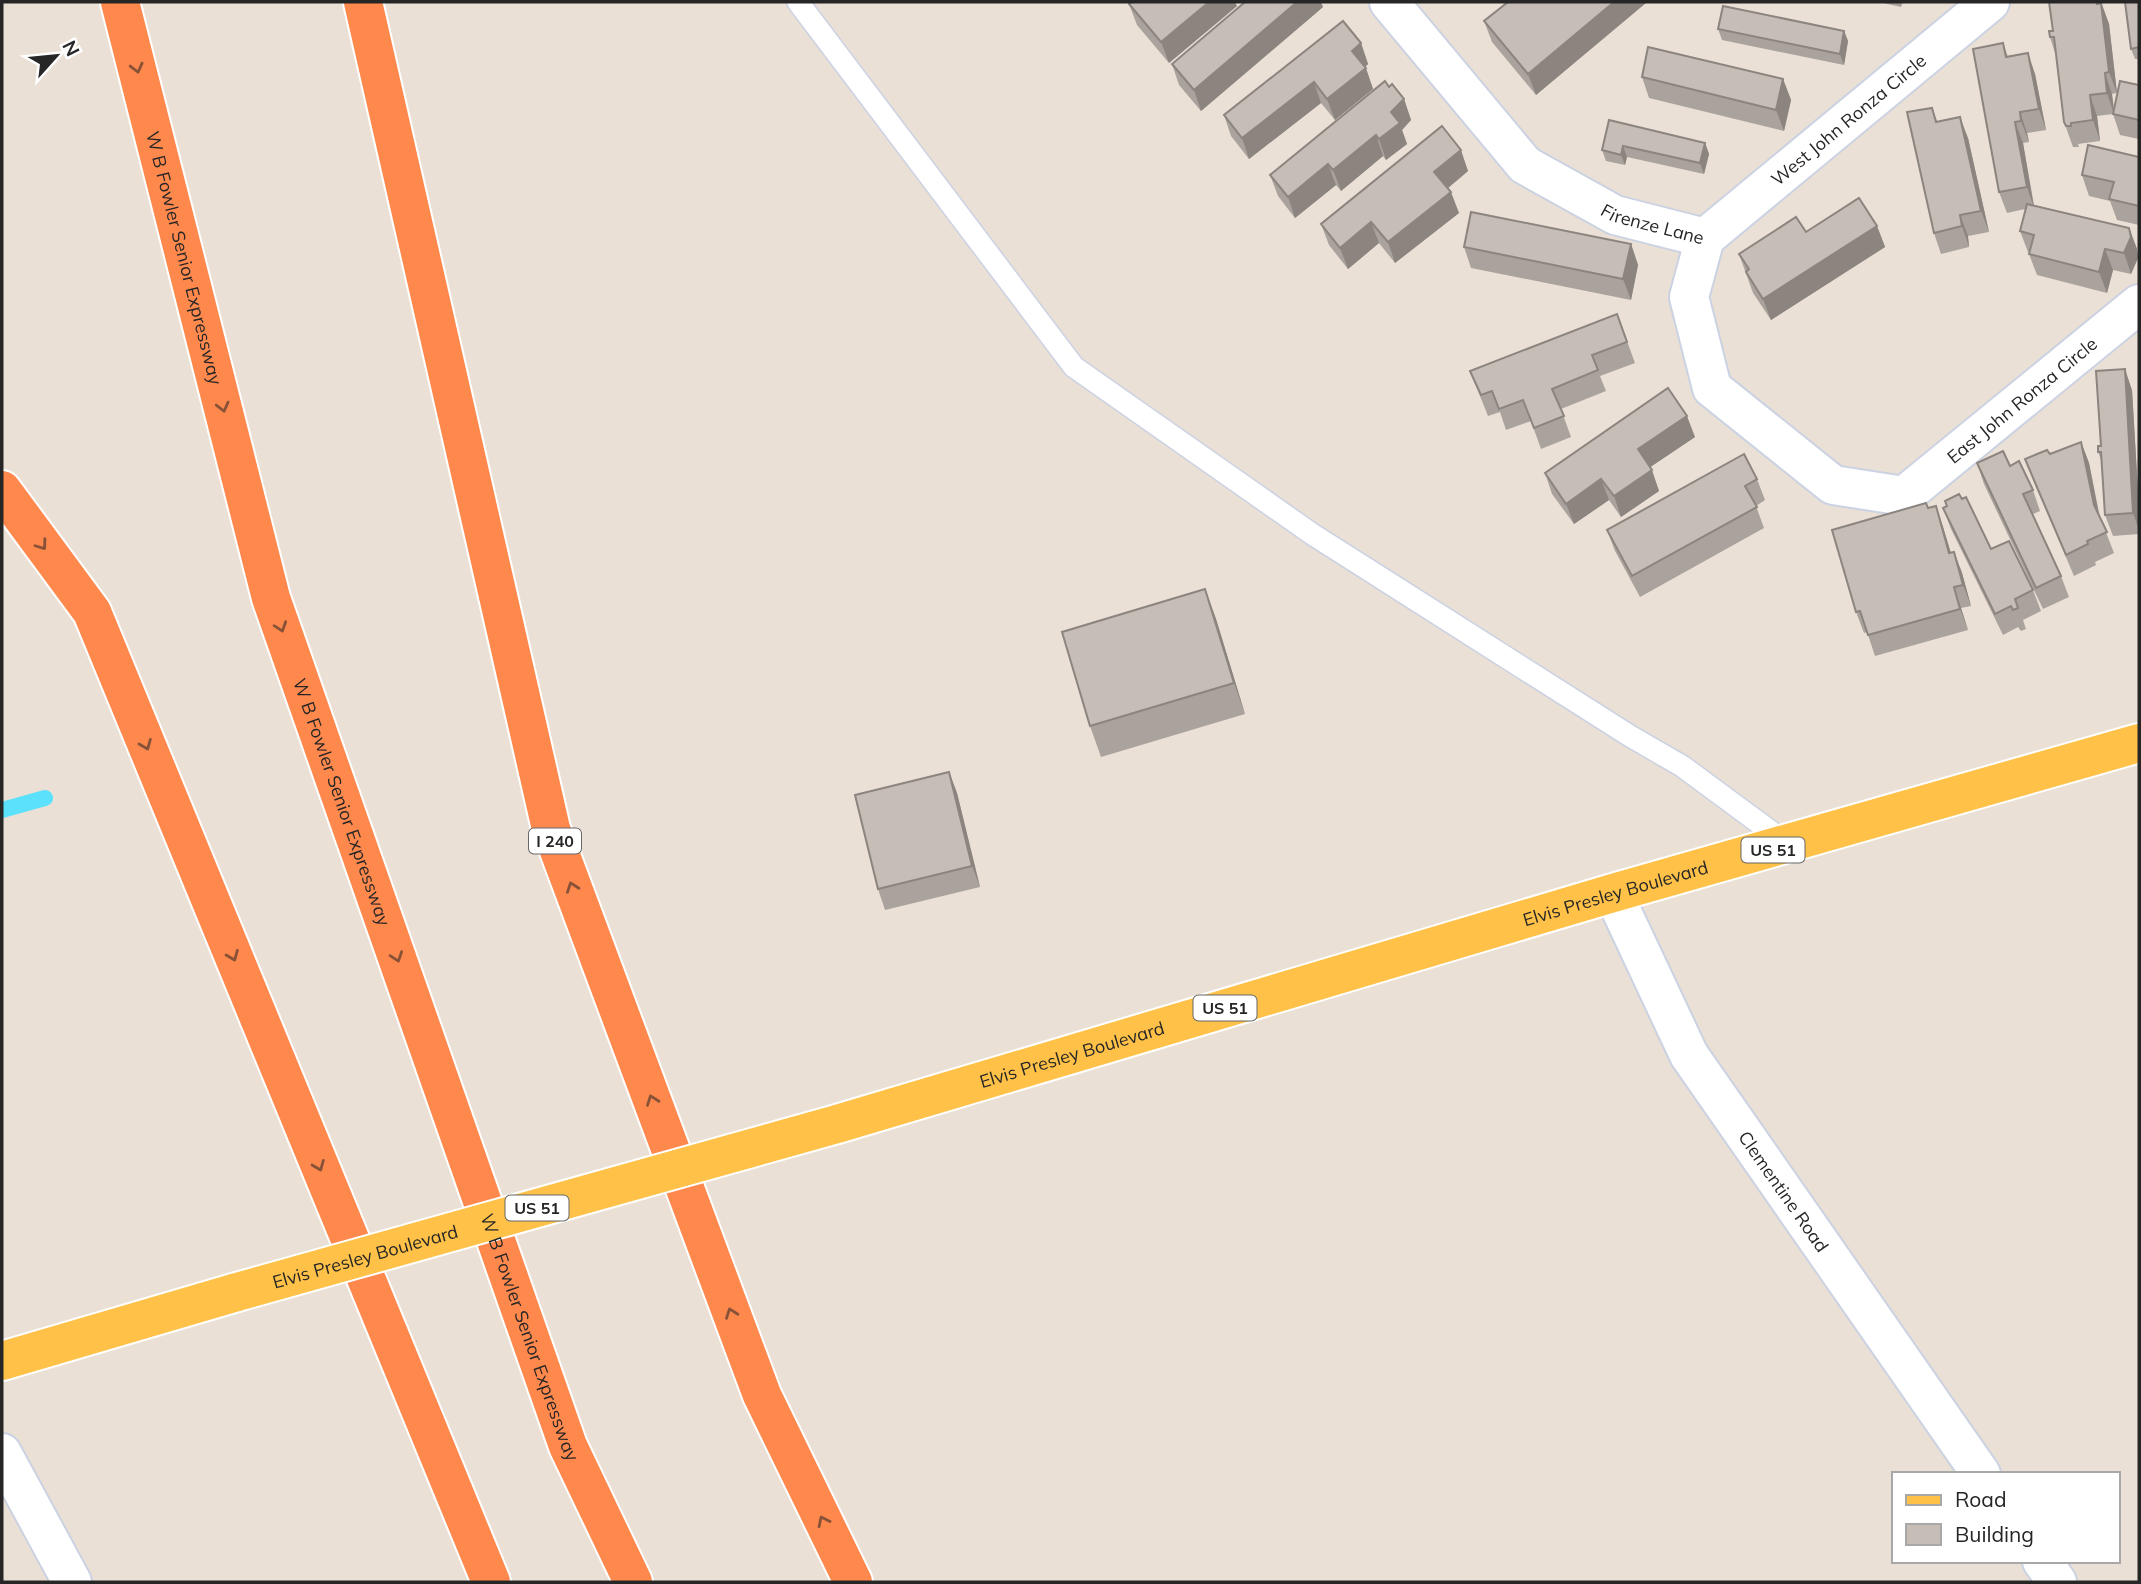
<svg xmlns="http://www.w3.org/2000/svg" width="2141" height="1584" viewBox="0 0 2141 1584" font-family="Mulish,sans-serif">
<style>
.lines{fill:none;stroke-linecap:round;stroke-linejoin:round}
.stream{stroke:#5be1fb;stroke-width:16}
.service-casing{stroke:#cbd2e2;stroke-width:24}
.minor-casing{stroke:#cbd2e2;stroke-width:42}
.tertiary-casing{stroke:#cbd2e2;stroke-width:42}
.primary-casing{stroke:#fff;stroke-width:42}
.motorway-casing{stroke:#fff;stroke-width:42}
.service{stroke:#fff;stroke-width:21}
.minor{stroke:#fff;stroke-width:38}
.tertiary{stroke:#fff;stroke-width:38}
.primary{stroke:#ffc147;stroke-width:38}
.motorway{stroke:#ff884d;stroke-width:38}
.primary-bridge-casing{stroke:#fff;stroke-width:42;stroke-linecap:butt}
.primary-bridge{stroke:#ffc147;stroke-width:38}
.wall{fill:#aaa39d}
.shaded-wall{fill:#8b847f}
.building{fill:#c6bdb6;stroke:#8b847f;stroke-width:2}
.oneway{stroke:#885238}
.labels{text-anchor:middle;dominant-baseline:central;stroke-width:5;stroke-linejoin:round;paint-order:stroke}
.shield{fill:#fff;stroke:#676767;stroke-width:2}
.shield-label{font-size:16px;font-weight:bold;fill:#262626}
.street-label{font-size:18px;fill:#262626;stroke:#fff}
</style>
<rect width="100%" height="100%" fill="#ebe0d5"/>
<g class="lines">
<!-- stream -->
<path class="stream" d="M 2,810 L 45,798"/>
<!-- service casing -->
<g class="service-casing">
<path id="service" d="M 798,2 L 1074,367 L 1312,534 L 1630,736 L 1682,766 L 1789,845"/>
</g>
<!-- minor casing -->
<g class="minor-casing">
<g id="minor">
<path id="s1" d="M 1389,2 L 1525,165 L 1615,215 L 1705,238 L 1689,297 L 1712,388 L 1833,485 L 1904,496 L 2139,304"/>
<path id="s2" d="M 1705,238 L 1990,2"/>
<path id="s3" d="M 1613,893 L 1689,1055 L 1981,1474"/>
<path d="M 2042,1561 L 2057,1582"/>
</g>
</g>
<!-- tertiary casing -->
<g class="tertiary-casing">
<path id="tertiary" d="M 2,1453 L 72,1582"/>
</g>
<!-- primary casing -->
<g class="primary-casing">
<g id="primary">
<path id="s4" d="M 837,1124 L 1613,893 L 2139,743"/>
<path d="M 2,1361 L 237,1292"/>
</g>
</g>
<!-- motorway casing -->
<g class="motorway-casing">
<g id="motorway">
<path id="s5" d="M 120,2 L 271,598 L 568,1446 L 633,1582"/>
<path d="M 363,2 L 551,829 L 762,1395 L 853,1582"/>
<path d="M 2,490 L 92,612 L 491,1582"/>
</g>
</g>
<!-- service -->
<use href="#service" class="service"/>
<!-- minor -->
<use href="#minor" class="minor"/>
<!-- tertiary -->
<use href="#tertiary" class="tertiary"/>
<!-- primary -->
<use href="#primary" class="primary"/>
<!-- motorway -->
<use href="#motorway" class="motorway"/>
<!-- primary-bridge casing -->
<g class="primary-bridge-casing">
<g id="primary-bridge">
<path id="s6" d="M 237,1292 L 837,1124"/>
</g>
</g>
<!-- primary-bridge -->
<use href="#primary-bridge" class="primary-bridge"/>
</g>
<!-- wall -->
<g class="wall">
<path d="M 1508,2 L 1647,2 L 1536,95 L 1492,42 L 1484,21 Z"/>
<path d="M 1879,2 L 1903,2 L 1901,7 Z"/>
<path d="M 2049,2 L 2101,2 L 2109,24 L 2117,93 L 2112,94 L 2114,108 L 2139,85 L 2139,139 L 2120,135 L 2113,114 L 2097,116 L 2100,141 L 2078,144 L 2079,147 L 2073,147 L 2064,122 L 2056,56 L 2050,37 L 2053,31 Z"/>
<path d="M 2139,2 L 2139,59 L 2135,59 L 2131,49 Z"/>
<path d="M 1129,4 L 1237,6 L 1169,63 L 1137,25 Z"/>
<path d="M 1323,7 L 1201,111 L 1179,85 L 1172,64 Z"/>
<path d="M 1718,29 L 1844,31 L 1848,41 L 1844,65 L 1722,40 Z"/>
<path d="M 1361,43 L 1368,64 L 1365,67 L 1373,89 L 1335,120 L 1321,103 L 1249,159 L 1231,136 L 1224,115 Z"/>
<path d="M 2003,43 L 2008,57 L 2035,74 L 2046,130 L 2027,133 L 2029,142 L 2023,143 L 2034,205 L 2129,228 L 2137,249 L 2138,258 L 2131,274 L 2113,270 L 2107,293 L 2037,275 L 2029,254 L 2030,252 L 2028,252 L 2020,231 L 2025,209 L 2007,213 L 1999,192 Z"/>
<path d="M 1642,77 L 1783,79 L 1791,100 L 1784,131 L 1649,98 Z"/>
<path d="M 1389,87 L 1404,99 L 1411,120 L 1402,130 L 1407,144 L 1386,160 L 1383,156 L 1341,191 L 1336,185 L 1295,218 L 1278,196 L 1270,175 Z"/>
<path d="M 1932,108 L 1937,121 L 1968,138 L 1989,232 L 1968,236 L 1969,247 L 1941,254 L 1934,233 Z"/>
<path d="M 1609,120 L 1705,143 L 1709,154 L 1704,174 L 1627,157 L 1625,165 L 1606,161 L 1602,150 Z"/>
<path d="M 2139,157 L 2139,225 L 2117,220 L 2110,201 L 2089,196 L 2082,175 Z"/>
<path d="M 1468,171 L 1448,188 L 1459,213 L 1395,263 L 1379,243 L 1348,269 L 1329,245 L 1321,224 Z"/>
<path d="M 1877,226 L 1885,247 L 1771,320 L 1753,293 L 1739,254 L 1806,232 Z"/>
<path d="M 1631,244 L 1638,265 L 1631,300 L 1471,268 L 1464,247 Z"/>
<path d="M 1617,314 L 1635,363 L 1600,376 L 1606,391 L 1561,409 L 1571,437 L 1541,449 L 1531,421 L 1506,430 L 1500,412 L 1488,416 L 1470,371 Z"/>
<path d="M 2132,390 L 2139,508 L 2139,534 L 2113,536 L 2105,515 L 2102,462 L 2098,452 Z"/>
<path d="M 1695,437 L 1650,467 L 1659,491 L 1621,517 L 1609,500 L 1574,524 L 1552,494 L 1545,473 Z"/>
<path d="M 2081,442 L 2089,463 L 2100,517 L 2114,553 L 2095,562 L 2096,565 L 2074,576 L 2033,480 L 2025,459 L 2050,454 Z"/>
<path d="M 1977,463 L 2010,466 L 2033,490 L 2040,511 L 2033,514 L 2061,576 L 2069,597 L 2043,609 L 1984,484 Z"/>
<path d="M 1757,479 L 1765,500 L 1756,506 L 1764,528 L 1640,597 L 1615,551 L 1607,530 Z"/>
<path d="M 1945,501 L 1991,549 L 2033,590 L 2041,611 L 2023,620 L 2026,629 L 2021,631 L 2018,627 L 2003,635 L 1951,529 L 1943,508 L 1947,506 Z"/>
<path d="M 1936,506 L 1943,527 L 1951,553 L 1954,552 L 1962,573 L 1971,606 L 1961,608 L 1968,630 L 1875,656 L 1867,632 L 1864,633 L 1856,612 L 1928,508 Z"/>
<path d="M 1205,589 L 1216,619 L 1245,714 L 1101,757 L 1090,726 Z"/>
<path d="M 949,772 L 957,793 L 980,887 L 885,910 L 878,889 Z"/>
</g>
<!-- shaded-wall -->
<g class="shaded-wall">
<path d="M 1209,2 L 1235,2 L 1237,6 L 1169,63 L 1161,42 Z"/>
<path d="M 1297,2 L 1321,2 L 1323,7 L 1201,111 L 1194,90 Z"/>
<path d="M 1614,2 L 1647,2 L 1536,95 L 1528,74 Z"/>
<path d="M 2097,2 L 2101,2 L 2109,24 L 2117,93 L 2109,72 Z"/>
<path d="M 1844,31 L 1848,41 L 1844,65 L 1840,54 Z"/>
<path d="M 1361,43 L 1368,64 L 1360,72 L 1352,51 Z"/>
<path d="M 2028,53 L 2035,74 L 2046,130 L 2039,109 Z"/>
<path d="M 1366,68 L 1373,89 L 1335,120 L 1327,99 Z"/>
<path d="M 2105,73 L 2112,94 L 2114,114 L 2107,93 Z"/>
<path d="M 1783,79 L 1791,100 L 1784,131 L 1776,110 Z"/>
<path d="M 1314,82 L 1321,103 L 1249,159 L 1242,138 Z"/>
<path d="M 2090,95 L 2097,116 L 2100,141 L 2093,120 Z"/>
<path d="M 1404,99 L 1411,120 L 1402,130 L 1407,144 L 1386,160 L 1379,139 L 1391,112 Z"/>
<path d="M 2020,112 L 2027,133 L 2029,142 L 2021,121 Z"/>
<path d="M 1960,117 L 1968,138 L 1989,232 L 1981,211 Z"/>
<path d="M 2015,122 L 2023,143 L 2034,208 L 2027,187 Z"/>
<path d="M 1376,135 L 1383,156 L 1341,191 L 1333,170 Z"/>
<path d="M 1705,143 L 1709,154 L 1704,174 L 1700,163 Z"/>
<path d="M 1623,146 L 1627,157 L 1625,165 L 1621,155 Z"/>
<path d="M 1461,150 L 1468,171 L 1442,193 L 1434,172 Z"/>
<path d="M 1328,164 L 1336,185 L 1295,218 L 1288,197 Z"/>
<path d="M 1451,192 L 1459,213 L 1395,263 L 1388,242 Z"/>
<path d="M 1960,215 L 1968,236 L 1969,247 L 1962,226 Z"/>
<path d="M 1371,222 L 1379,243 L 1348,269 L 1340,248 Z"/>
<path d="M 1877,226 L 1885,247 L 1771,320 L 1763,299 Z"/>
<path d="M 2129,228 L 2137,249 L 2138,258 L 2131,274 L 2124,253 Z"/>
<path d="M 1631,244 L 1638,265 L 1631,300 L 1623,279 Z"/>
<path d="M 2105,249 L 2113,270 L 2107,293 L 2099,272 Z"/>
<path d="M 2125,369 L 2132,390 L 2139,508 L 2139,530 L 2133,513 Z"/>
<path d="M 1687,416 L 1695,437 L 1646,470 L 1638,449 Z"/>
<path d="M 2081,442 L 2089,463 L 2101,526 L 2094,505 Z"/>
<path d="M 1652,470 L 1659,491 L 1621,517 L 1614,496 Z"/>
<path d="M 1601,479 L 1609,500 L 1574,524 L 1566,504 Z"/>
<path d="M 1936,506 L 1943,527 L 1957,574 L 1949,553 Z"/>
<path d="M 1954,552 L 1962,573 L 1971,606 L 1963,585 Z"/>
<path d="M 1954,587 L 1961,608 L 1968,630 L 1960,609 Z"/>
<path d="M 1205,589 L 1216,619 L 1245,714 L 1234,683 Z"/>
<path d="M 949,772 L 957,793 L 980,887 L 972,866 Z"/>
</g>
<!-- building -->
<g class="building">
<path d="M 1132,2 L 1209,2 L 1161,42 L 1129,4 Z"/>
<path d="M 1245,2 L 1297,2 L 1194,90 L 1172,64 Z"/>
<path d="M 1508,2 L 1614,2 L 1528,74 L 1484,21 Z"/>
<path d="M 2049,2 L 2097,2 L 2097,4 L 2101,3 L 2109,72 L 2105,73 L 2107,93 L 2090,95 L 2093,120 L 2071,123 L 2071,126 L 2066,126 L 2064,122 L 2054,37 L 2050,37 L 2049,31 L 2053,31 Z"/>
<path d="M 2125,2 L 2139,2 L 2139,47 L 2131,49 Z"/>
<path d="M 1723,6 L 1844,31 L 1840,54 L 1718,29 Z"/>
<path d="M 1343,21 L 1361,43 L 1352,51 L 1366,68 L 1327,99 L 1314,82 L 1242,138 L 1224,115 Z"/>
<path d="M 2003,43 L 2006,57 L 2028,53 L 2039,109 L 2020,112 L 2021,121 L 2015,122 L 2027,187 L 1999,192 L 1973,49 Z"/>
<path d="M 1648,47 L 1783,79 L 1776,110 L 1642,77 Z"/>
<path d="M 1385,81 L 1389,87 L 1392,84 L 1404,99 L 1391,112 L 1400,123 L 1379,139 L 1376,135 L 1333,170 L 1328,164 L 1288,197 L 1270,175 Z"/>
<path d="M 2120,81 L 2139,85 L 2139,120 L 2113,114 Z"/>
<path d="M 1932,108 L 1936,122 L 1960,117 L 1981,211 L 1960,215 L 1962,226 L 1934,233 L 1907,112 Z"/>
<path d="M 1609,120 L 1705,143 L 1700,163 L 1623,146 L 1621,155 L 1602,150 Z"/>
<path d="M 1442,126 L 1461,150 L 1434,172 L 1451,192 L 1388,242 L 1371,222 L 1340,248 L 1321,224 Z"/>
<path d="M 2088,145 L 2139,157 L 2139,206 L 2109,199 L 2114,182 L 2082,175 Z"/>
<path d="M 1859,198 L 1877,226 L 1763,299 L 1746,272 L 1749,269 L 1739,254 L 1796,217 L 1806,232 Z"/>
<path d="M 2027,204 L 2129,228 L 2131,237 L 2124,253 L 2105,249 L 2099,272 L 2029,254 L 2034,235 L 2020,231 Z"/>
<path d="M 1471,212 L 1631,244 L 1623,279 L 1464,247 Z"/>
<path d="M 1617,314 L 1627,342 L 1592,355 L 1598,370 L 1552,389 L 1564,416 L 1534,428 L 1523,400 L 1499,409 L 1492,391 L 1481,395 L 1470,371 Z"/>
<path d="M 2125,369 L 2133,513 L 2105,515 L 2101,452 L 2098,452 L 2098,446 L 2101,446 L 2096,371 Z"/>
<path d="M 1668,388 L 1687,416 L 1638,449 L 1652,470 L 1614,496 L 1601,479 L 1566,504 L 1545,473 Z"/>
<path d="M 2081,442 L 2094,505 L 2107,532 L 2087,541 L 2088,544 L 2066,555 L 2025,459 L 2047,450 L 2050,454 Z"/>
<path d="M 2003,451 L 2010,466 L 2019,461 L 2033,490 L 2023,494 L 2061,576 L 2036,588 L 1977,463 Z"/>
<path d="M 1744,454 L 1757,479 L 1745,486 L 1757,507 L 1632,576 L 1607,530 Z"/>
<path d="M 1959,494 L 1962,499 L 1966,497 L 1991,549 L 2009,541 L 2033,590 L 2015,599 L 2018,608 L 2013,610 L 2011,606 L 1995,614 L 1943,508 L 1947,506 L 1945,501 Z"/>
<path d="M 1926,503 L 1928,508 L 1936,506 L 1949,553 L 1954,552 L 1963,585 L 1954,587 L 1960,609 L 1868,635 L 1860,611 L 1856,612 L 1832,530 Z"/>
<path d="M 1205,589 L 1234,683 L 1090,726 L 1062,632 Z"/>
<path d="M 949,772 L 972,866 L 878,889 L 855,795 Z"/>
</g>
<!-- one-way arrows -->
<defs><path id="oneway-chevron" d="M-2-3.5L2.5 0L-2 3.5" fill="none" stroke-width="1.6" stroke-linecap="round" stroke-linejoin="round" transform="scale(1.75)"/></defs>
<g class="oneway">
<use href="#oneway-chevron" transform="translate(137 68) rotate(76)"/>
<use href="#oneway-chevron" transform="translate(223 407) rotate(76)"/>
<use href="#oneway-chevron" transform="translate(42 545) rotate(54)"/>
<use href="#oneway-chevron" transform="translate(281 627) rotate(71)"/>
<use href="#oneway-chevron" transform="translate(146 745) rotate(68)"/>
<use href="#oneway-chevron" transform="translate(572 887) rotate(-110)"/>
<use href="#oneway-chevron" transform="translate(233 956) rotate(68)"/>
<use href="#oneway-chevron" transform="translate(397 957) rotate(71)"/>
<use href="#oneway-chevron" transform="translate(652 1100) rotate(-110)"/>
<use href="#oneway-chevron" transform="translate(319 1166) rotate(68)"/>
<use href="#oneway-chevron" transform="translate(731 1313) rotate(-110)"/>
<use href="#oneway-chevron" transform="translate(823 1521) rotate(-116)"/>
</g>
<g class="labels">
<!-- shield labels -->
<g class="shield">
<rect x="529" y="828.5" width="52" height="25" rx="5"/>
<rect x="1741.5" y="837.5" width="63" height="25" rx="5"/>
<rect x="1193.5" y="995.5" width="63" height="25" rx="5"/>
<rect x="505.5" y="1195.5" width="63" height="25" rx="5"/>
</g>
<g class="shield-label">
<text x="555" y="841">I 240</text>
<text x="1773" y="850">US 51</text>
<text x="1225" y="1008">US 51</text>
<text x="537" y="1208">US 51</text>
</g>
<!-- street labels -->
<g class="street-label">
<text stroke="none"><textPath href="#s2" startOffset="186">West John Ronza Circle</textPath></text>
<text stroke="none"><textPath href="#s1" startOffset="354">Firenze Lane</textPath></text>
<text stroke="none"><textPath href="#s5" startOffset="264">W B Fowler Senior Expressway</textPath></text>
<text stroke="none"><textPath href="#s1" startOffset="942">East John Ronza Circle</textPath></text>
<text stroke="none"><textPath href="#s5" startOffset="831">W B Fowler Senior Expressway</textPath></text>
<text stroke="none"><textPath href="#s4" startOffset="812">Elvis Presley Boulevard</textPath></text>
<text stroke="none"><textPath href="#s4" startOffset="245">Elvis Presley Boulevard</textPath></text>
<text stroke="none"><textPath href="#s3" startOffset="345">Clementine Road</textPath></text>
<text stroke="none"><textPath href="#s6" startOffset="133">Elvis Presley Boulevard</textPath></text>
<text stroke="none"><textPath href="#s5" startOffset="1398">W B Fowler Senior Expressway</textPath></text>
</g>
</g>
<!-- border -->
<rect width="2141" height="1584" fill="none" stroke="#262626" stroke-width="7"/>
<!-- legend -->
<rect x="1892" y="1472" width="228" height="91" fill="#ffffff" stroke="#a8a8a8" stroke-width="2"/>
<rect x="1906" y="1495" width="35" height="10" fill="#ffc147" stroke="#a8a8a8" stroke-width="2"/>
<text x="1955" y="1507" font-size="21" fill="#262626">Road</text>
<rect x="1906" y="1524" width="35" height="21" fill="#c6bdb6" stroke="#a8a8a8" stroke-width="2"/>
<text x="1955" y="1542" font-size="21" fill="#262626">Building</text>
<!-- north arrow -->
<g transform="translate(56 56) rotate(63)" stroke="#ffffff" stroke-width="5" paint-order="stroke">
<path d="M0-5L12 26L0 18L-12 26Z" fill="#262626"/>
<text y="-10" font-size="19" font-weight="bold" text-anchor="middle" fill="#262626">N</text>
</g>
</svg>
